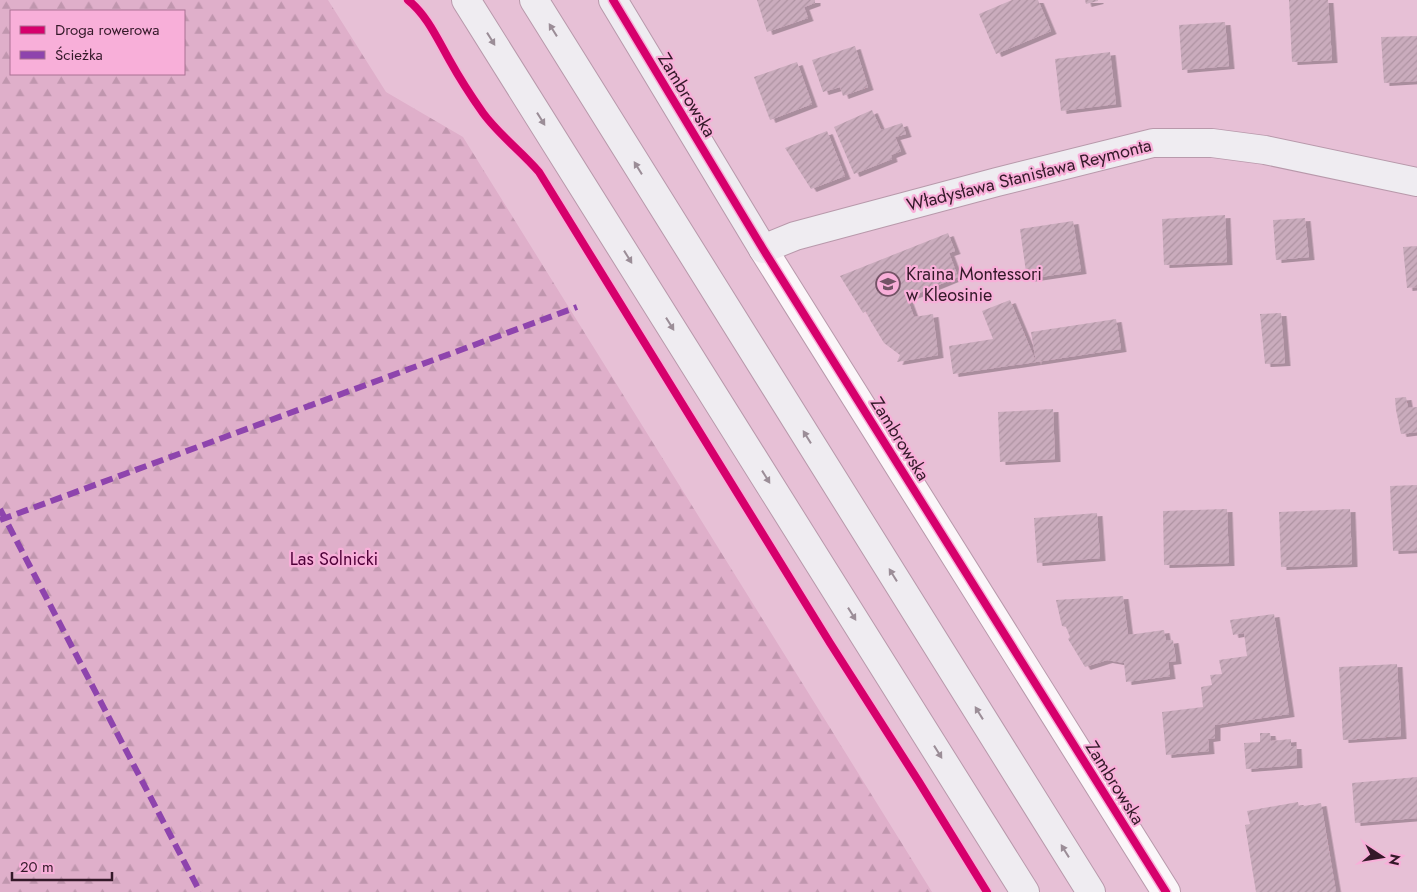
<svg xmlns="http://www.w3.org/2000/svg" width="1417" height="892" viewBox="0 0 1417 892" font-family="Jost,sans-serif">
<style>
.forest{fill:url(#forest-firs);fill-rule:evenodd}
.building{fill:url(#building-hatch);filter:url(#shadow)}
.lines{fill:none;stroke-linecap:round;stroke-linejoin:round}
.street-casing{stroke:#b899ab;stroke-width:30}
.secondary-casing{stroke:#b899ab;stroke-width:30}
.street{stroke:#fbf6f9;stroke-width:28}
.secondary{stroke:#efecf1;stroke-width:28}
.quiet{stroke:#8e44ad;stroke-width:6;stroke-dasharray:12 6;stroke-linecap:butt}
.cycleway-casing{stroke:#f8afd9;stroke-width:11}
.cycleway{stroke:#d6006c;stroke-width:8}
.oneway{fill:#9b8d97}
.labels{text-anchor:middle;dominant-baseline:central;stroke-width:4.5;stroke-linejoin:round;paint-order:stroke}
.street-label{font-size:18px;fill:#341929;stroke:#f8afd9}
.poi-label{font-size:18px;fill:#341929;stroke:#f8afd9;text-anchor:start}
.park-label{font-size:18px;fill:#4f0138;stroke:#f8afd9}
</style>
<defs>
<pattern id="forest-firs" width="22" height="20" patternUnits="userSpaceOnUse" patternTransform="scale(1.25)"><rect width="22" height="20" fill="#dfafca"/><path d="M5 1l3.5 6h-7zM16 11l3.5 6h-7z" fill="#c096ae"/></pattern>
<pattern id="building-hatch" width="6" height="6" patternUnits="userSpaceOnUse" patternTransform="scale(1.25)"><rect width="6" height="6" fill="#caacbd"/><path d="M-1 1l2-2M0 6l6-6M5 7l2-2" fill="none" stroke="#ae93a2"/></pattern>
<filter id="shadow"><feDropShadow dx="5.5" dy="3" stdDeviation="0" flood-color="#0004"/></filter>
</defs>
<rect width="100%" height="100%" fill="#e7c0d6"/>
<!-- forest -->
<path class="forest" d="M 0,0 L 328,0 L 386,92 L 463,137 L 932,892 L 0,892 ZM 11,11 L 184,11 L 184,74 L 11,74 Z"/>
<!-- building -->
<g class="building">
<path d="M 757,0 L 815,0 L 815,3 L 804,7 L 808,18 L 767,32 Z"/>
<path d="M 1012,0 L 1038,0 L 1051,31 L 996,54 L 979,14 Z"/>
<path d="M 1085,0 L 1098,0 L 1098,1 L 1086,4 Z"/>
<path d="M 1289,0 L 1328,0 L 1332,60 L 1292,62 Z"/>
<path d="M 1225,22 L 1229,66 L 1182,70 L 1179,25 Z"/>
<path d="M 1417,36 L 1417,81 L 1384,83 L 1381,37 Z"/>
<path d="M 855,46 L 868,87 L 843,96 L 840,87 L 823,92 L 812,60 Z"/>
<path d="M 1110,52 L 1116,104 L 1061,111 L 1055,59 Z"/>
<path d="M 797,62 L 812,104 L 770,120 L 754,77 Z"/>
<path d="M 872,110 L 881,130 L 902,123 L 906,134 L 895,137 L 901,151 L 891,155 L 892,159 L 854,174 L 834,127 Z"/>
<path d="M 827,131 L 845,176 L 811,189 L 785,148 Z"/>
<path d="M 1225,215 L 1227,262 L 1164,265 L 1162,219 Z"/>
<path d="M 1305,218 L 1309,257 L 1276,260 L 1273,220 Z"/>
<path d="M 1073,221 L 1081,271 L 1027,279 L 1020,229 Z"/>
<path d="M 948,233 L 955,251 L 949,253 L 958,277 L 907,298 L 914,317 L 933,314 L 938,355 L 897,362 L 900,355 L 884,343 L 870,320 L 866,311 L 863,313 L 840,276 Z"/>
<path d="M 1417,246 L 1417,287 L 1407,288 L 1403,247 Z"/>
<path d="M 1010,300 L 1036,362 L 953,374 L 949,346 L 993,339 L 982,311 Z"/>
<path d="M 1281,313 L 1285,363 L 1265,364 L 1260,314 Z"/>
<path d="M 1116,319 L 1121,349 L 1036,362 L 1031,332 Z"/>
<path d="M 1406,397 L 1408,408 L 1417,407 L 1417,432 L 1401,434 L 1396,410 L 1395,398 Z"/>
<path d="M 1053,409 L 1055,459 L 1000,462 L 998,412 Z"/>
<path d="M 1417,485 L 1417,550 L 1393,551 L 1390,486 Z"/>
<path d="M 1227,509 L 1229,563 L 1164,565 L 1163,511 Z"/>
<path d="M 1350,509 L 1352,564 L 1281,567 L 1279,512 Z"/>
<path d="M 1097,513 L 1100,558 L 1037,563 L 1034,518 Z"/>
<path d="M 1123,596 L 1128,635 L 1164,630 L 1166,641 L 1173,640 L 1176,661 L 1168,662 L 1170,676 L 1126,682 L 1124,663 L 1107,660 L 1085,667 L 1068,639 L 1070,637 L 1066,627 L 1062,626 L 1056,600 Z"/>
<path d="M 1274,614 L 1289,714 L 1215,725 L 1215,738 L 1208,739 L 1209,751 L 1166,755 L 1162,712 L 1203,707 L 1201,687 L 1212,685 L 1210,675 L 1222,674 L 1219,660 L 1247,656 L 1244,633 L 1233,635 L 1230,620 Z"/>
<path d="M 1397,664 L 1401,736 L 1343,740 L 1339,667 Z"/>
<path d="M 1260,733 L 1270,733 L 1271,741 L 1291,739 L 1291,746 L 1296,746 L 1297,765 L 1246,769 L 1244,743 L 1260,742 Z"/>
<path d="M 1417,777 L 1417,818 L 1355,823 L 1352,783 Z"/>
<path d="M 1298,802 L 1299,807 L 1321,803 L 1336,892 L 1256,892 L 1245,825 L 1250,824 L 1247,811 Z"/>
</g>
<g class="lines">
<!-- street casing -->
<g class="street-casing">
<path id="street" d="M 763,249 L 1166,892"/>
</g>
<!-- secondary casing -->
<g class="secondary-casing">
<g id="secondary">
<path d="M 466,0 L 1025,892"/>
<path d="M 534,0 L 1091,892"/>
<path d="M 613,0 L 763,249 L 795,236 L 997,182 L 1153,143 L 1212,143 L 1265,150 L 1417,182"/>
</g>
</g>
<!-- street -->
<use href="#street" class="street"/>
<!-- secondary -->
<use href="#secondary" class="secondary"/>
<!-- quiet -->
<g class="quiet">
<path d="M 0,509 L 200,892"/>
<path d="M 0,520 L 577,307"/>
</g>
<!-- cycleway casing -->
<g class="cycleway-casing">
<g id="cycleway">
<path d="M 408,0 C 427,15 438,40 450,61 C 460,79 471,96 483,113 C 499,135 521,151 539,172 L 830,643 L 919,782 L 987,892"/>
<path d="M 613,0 L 763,249 L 1166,892"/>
</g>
</g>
<!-- cycleway -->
<use href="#cycleway" class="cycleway"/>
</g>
<!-- one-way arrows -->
<defs><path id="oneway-solid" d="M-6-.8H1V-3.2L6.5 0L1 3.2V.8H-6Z" transform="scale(1.25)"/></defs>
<g class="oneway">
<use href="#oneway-solid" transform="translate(553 30) rotate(-122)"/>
<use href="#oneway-solid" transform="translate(491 39) rotate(58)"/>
<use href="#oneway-solid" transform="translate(541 119) rotate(58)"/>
<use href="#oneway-solid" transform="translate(638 168) rotate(-122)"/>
<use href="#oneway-solid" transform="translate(628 257) rotate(58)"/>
<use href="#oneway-solid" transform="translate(670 324) rotate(58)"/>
<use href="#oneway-solid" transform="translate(807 437) rotate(-122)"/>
<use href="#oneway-solid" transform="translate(766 477) rotate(58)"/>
<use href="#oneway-solid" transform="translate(893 575) rotate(-122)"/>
<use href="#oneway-solid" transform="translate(852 614) rotate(58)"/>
<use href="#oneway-solid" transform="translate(979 713) rotate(-122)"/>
<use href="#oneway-solid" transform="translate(938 752) rotate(58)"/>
<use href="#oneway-solid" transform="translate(1065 851) rotate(-122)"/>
</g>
<!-- icons -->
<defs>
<g id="school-ring" transform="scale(1.25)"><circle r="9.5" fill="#f8afd9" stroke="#735366" stroke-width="1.5"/><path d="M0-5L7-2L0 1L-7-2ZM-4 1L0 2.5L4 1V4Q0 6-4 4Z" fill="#735366"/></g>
</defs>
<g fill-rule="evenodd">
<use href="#school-ring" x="888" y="284"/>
</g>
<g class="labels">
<!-- street labels -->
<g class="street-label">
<text transform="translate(687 95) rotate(59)">Zambrowska</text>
<text transform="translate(1029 175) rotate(-14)">Władysława Stanisława Reymonta</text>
<text transform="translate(900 439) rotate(58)">Zambrowska</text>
<text transform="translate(1115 783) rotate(58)">Zambrowska</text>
</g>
<!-- poi labels -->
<g class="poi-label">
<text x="906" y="274">Kraina Montessori<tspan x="906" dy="21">w Kleosinie</tspan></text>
</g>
<!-- park labels -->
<g class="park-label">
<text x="334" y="559">Las Solnicki</text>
</g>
</g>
<!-- legend -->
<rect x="10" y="10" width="175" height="65" fill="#f8afd9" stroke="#aa7393"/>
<rect x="20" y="26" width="25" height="8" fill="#d6006c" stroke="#aa7393"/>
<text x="55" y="35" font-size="15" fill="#341929">Droga rowerowa</text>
<rect x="20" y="51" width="25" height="8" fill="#8e44ad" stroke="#aa7393"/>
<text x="55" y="60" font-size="15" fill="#341929">Ścieżka</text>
<!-- north arrow -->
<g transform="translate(1382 857) rotate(102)" stroke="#f8afd9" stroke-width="4" paint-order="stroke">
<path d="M0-4L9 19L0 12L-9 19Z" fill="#341929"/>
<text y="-8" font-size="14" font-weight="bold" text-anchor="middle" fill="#341929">N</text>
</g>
<!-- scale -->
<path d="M12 872v8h100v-8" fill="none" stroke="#341929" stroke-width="2.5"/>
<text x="20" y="872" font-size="15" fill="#341929" stroke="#f8afd9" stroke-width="4" paint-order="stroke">20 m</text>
</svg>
